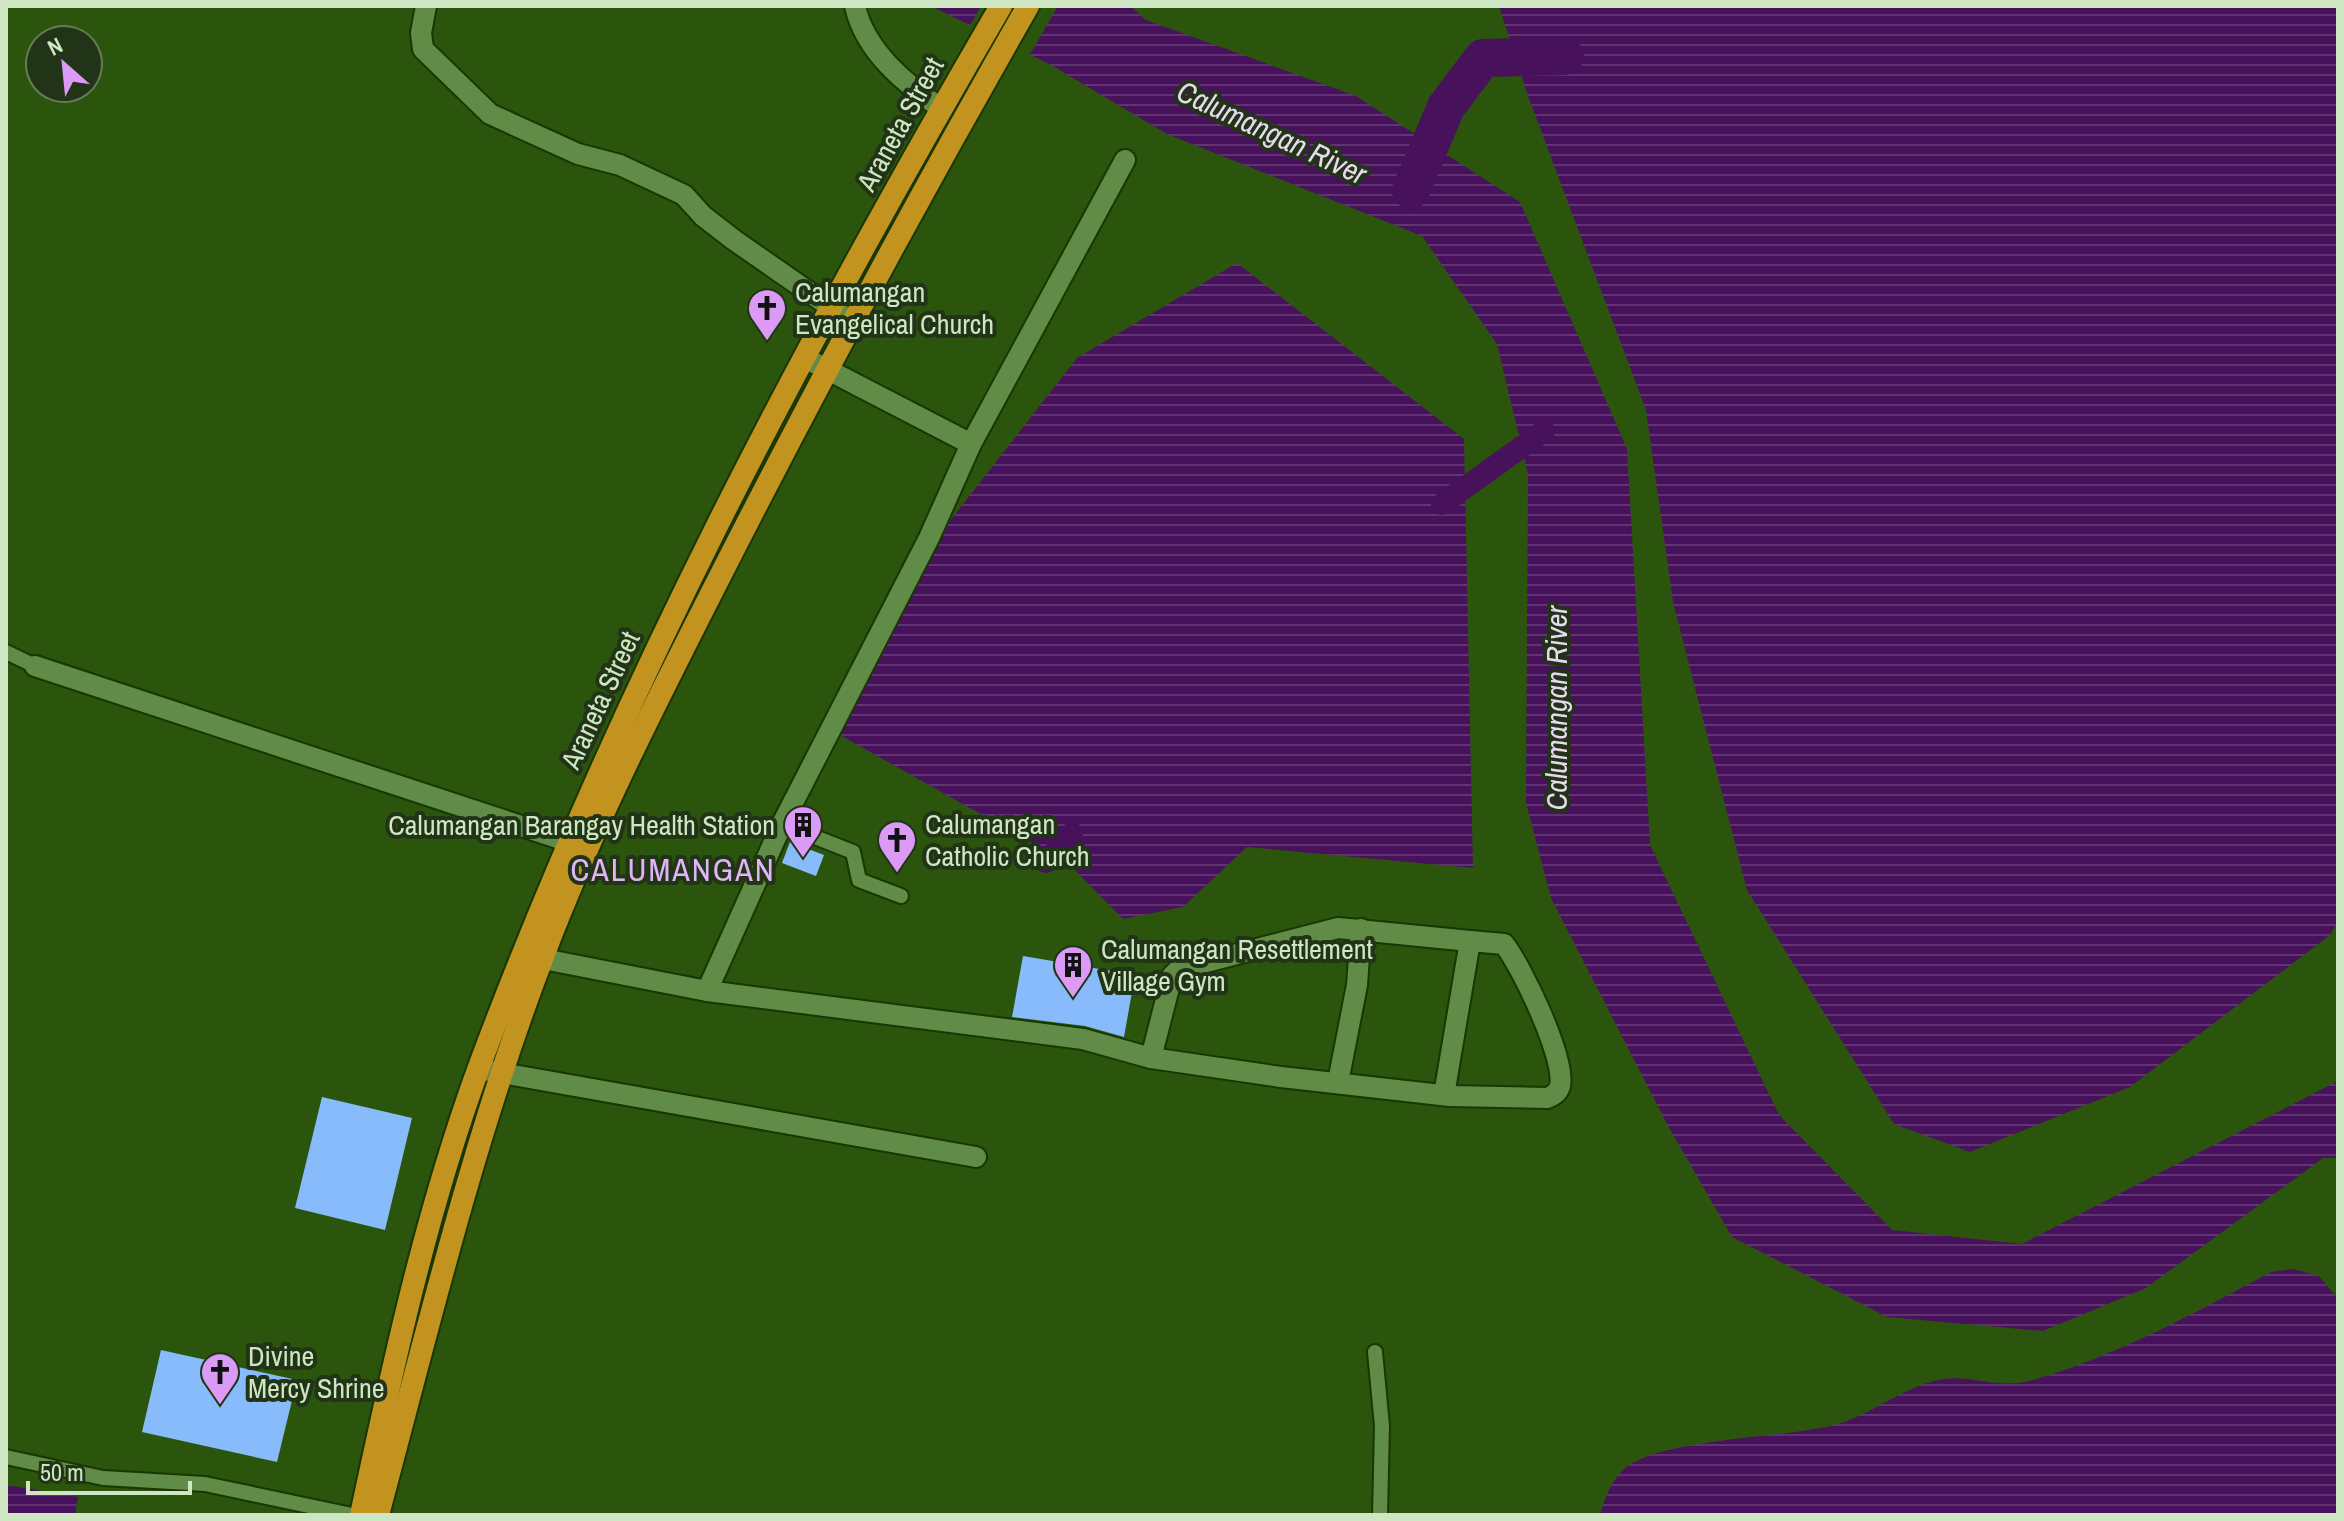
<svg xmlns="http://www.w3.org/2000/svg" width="2344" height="1521" viewBox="0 0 2344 1521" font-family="'Archivo Narrow',sans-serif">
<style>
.water{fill:url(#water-rules)}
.pier{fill:#2b540c}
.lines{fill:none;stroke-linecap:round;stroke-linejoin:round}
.canal{stroke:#47125b;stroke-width:22}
.river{stroke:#47125b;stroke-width:38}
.building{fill:#88bbfc}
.service-casing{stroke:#183701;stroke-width:18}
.minor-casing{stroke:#183701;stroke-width:24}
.trunk-casing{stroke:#183701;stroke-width:26}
.service{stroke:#618c48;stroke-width:14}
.minor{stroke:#618c48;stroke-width:20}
.trunk{stroke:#c2941f;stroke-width:22}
.labels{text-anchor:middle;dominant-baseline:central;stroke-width:8;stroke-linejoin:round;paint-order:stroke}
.street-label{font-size:28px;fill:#cee6c2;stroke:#223417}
.poi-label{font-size:28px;fill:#cee6c2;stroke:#223417;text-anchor:start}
.water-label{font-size:30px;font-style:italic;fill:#e8d8f0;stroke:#223417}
.quarter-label{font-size:32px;letter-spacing:2px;fill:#e1b5f5;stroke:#223417}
</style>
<defs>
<pattern id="water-rules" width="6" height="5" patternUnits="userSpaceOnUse" patternTransform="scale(2)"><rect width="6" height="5" fill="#47125b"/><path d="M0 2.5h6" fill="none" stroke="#603471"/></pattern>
</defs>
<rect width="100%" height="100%" fill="#2b540c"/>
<!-- water -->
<g class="water">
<path d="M 931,6 L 1130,6 L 1146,20 L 1356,96 L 1520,202 L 1627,449 L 1650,845 L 1779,1115 L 1892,1230 L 2022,1244 L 2338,1081 L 2338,1158 L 2323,1158 L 2146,1288 L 2043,1331 L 1887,1317 L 1732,1237 L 1667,1124 L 1551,898 L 1526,803 L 1528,474 L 1497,344 L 1422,236 L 1167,134 L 1051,65 Z"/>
<path d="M 1499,6 L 2338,6 L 2338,921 L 2330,935 L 2130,1087 L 1970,1152 L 1894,1124 L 1747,890 L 1673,602 L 1646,410 L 1528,96 Z"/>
<path d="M 1237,263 L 1464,439 L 1473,868 L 1247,847 L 1183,907 L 1123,919 L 1068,863 L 840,735 L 946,526 L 1077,358 Z"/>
<path d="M 2293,1269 L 2319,1276 L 2338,1299 L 2338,1515 L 1600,1515 C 1604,1500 1610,1484 1621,1472 C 1654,1437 1788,1439 1838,1424 C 1875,1413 1905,1385 1944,1379 C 1973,1375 1999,1390 2033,1380 C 2116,1356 2195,1313 2271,1272 Z"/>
<path d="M 6,1485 L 78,1497 L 75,1515 L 6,1515 Z"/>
</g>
<!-- pier -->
<path class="pier" d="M 981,6 L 1058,6 L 1028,58 L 968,29 Z"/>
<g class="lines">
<!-- canal -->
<g class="canal">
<path d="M 1442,504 L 1544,431"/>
<path d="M 1046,862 L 1072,833"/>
</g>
<!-- river -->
<path class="river" d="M 1411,190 L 1446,107 L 1483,58 L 1565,56"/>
</g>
<!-- building -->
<g class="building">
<path d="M 790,842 L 824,855 L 816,876 L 782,863 Z"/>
<path d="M 1023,956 L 1135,975 L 1124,1037 L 1085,1026 L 1012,1017 Z"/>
<path d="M 322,1097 L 412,1118 L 385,1230 L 295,1208 Z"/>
<path d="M 161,1350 L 297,1380 L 277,1462 L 142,1432 Z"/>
</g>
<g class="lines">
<!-- service casing -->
<g class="service-casing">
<g id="service">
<path d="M 6,652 L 35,666"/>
<path d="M 782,824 L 853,852 L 859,880 L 901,896"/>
<path d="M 1375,1352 L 1382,1426 L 1380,1515"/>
<path d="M 6,1457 L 103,1478 L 205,1484 L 352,1515"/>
</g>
</g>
<!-- minor casing -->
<g class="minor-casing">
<g id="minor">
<path d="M 426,6 L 421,33 L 423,49 L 490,114 L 578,154 L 620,165 L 684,195 L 703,216 L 734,240 L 852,322"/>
<path d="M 855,6 C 865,51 905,84 942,109"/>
<path d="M 805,358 L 971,444"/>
<path d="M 35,666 L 585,847"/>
<path d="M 528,956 L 707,991 L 1083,1039 L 1151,1058 L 1281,1077 L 1450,1096 L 1547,1098 C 1553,1096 1558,1093 1560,1086 C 1566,1059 1522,967 1504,944 L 1470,941 L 1444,1095"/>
<path d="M 707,991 L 782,824 L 929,538 L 971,444 L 1125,160"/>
<path d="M 1151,1058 L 1172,976 L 1179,969 L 1338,928 L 1470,941"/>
<path d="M 479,1069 L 976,1157"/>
<path d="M 1338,1082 L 1357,985 L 1361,929"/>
</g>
</g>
<!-- trunk casing -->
<g class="trunk-casing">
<g id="trunk">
<path d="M 361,1515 C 393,1365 426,1212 479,1067 C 617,697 802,347 1001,6"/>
<path d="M 378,1515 C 428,1328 473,1140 542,959 C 590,832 652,710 713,590 C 813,393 918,198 1028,6"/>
</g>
</g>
<!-- service -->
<use href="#service" class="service"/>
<!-- minor -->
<use href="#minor" class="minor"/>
<!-- trunk -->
<use href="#trunk" class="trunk"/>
</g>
<!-- icons -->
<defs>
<g id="church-pin" transform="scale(2)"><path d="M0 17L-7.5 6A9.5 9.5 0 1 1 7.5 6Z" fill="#da9af6" stroke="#223417"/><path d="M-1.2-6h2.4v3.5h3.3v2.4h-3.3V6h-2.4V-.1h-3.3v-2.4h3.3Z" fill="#111"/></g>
<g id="building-pin" transform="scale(2)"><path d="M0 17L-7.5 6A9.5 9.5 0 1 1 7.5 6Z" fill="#da9af6" stroke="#223417"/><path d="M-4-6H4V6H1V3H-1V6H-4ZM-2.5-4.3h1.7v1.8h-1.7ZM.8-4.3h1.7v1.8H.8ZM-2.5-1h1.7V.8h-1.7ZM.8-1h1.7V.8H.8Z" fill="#111"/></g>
</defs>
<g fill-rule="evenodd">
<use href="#church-pin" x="767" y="308"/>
<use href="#building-pin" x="803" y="825"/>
<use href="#church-pin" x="897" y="840"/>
<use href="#building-pin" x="1073" y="965"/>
<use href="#church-pin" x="220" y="1372"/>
</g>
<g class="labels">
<!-- street labels -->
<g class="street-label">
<text transform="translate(900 124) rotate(-61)">Araneta Street</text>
<text transform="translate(600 700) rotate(-65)">Araneta Street</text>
</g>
<!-- poi labels -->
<g class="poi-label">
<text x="795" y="292">Calumangan<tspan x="795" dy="32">Evangelical Church</tspan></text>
<text x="925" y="824">Calumangan<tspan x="925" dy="32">Catholic Church</tspan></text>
<text x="775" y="825" text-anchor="end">Calumangan Barangay Health Station</text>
<text x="1101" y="949">Calumangan Resettlement<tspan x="1101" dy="32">Village Gym</tspan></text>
<text x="248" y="1356">Divine<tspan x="248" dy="32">Mercy Shrine</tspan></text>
</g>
<!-- water labels -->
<g class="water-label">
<text transform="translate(1272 132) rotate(25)">Calumangan River</text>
<text transform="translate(1556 708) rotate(-90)">Calumangan River</text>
</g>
<!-- quarter labels -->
<g class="quarter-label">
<text x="673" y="869">CALUMANGAN</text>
</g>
</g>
<!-- border -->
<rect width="2344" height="1521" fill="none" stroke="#cee6c2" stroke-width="16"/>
<!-- north arrow -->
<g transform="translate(64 64) rotate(333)"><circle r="38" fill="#223417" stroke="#677b5b" stroke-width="2"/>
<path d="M0-6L14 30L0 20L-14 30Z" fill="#da9af6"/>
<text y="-12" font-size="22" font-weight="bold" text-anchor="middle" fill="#cee6c2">N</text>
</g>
<!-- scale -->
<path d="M28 1481v12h162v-12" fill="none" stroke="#cee6c2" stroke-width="4"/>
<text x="40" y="1481" font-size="24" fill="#cee6c2" stroke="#223417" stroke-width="6" paint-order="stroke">50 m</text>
</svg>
